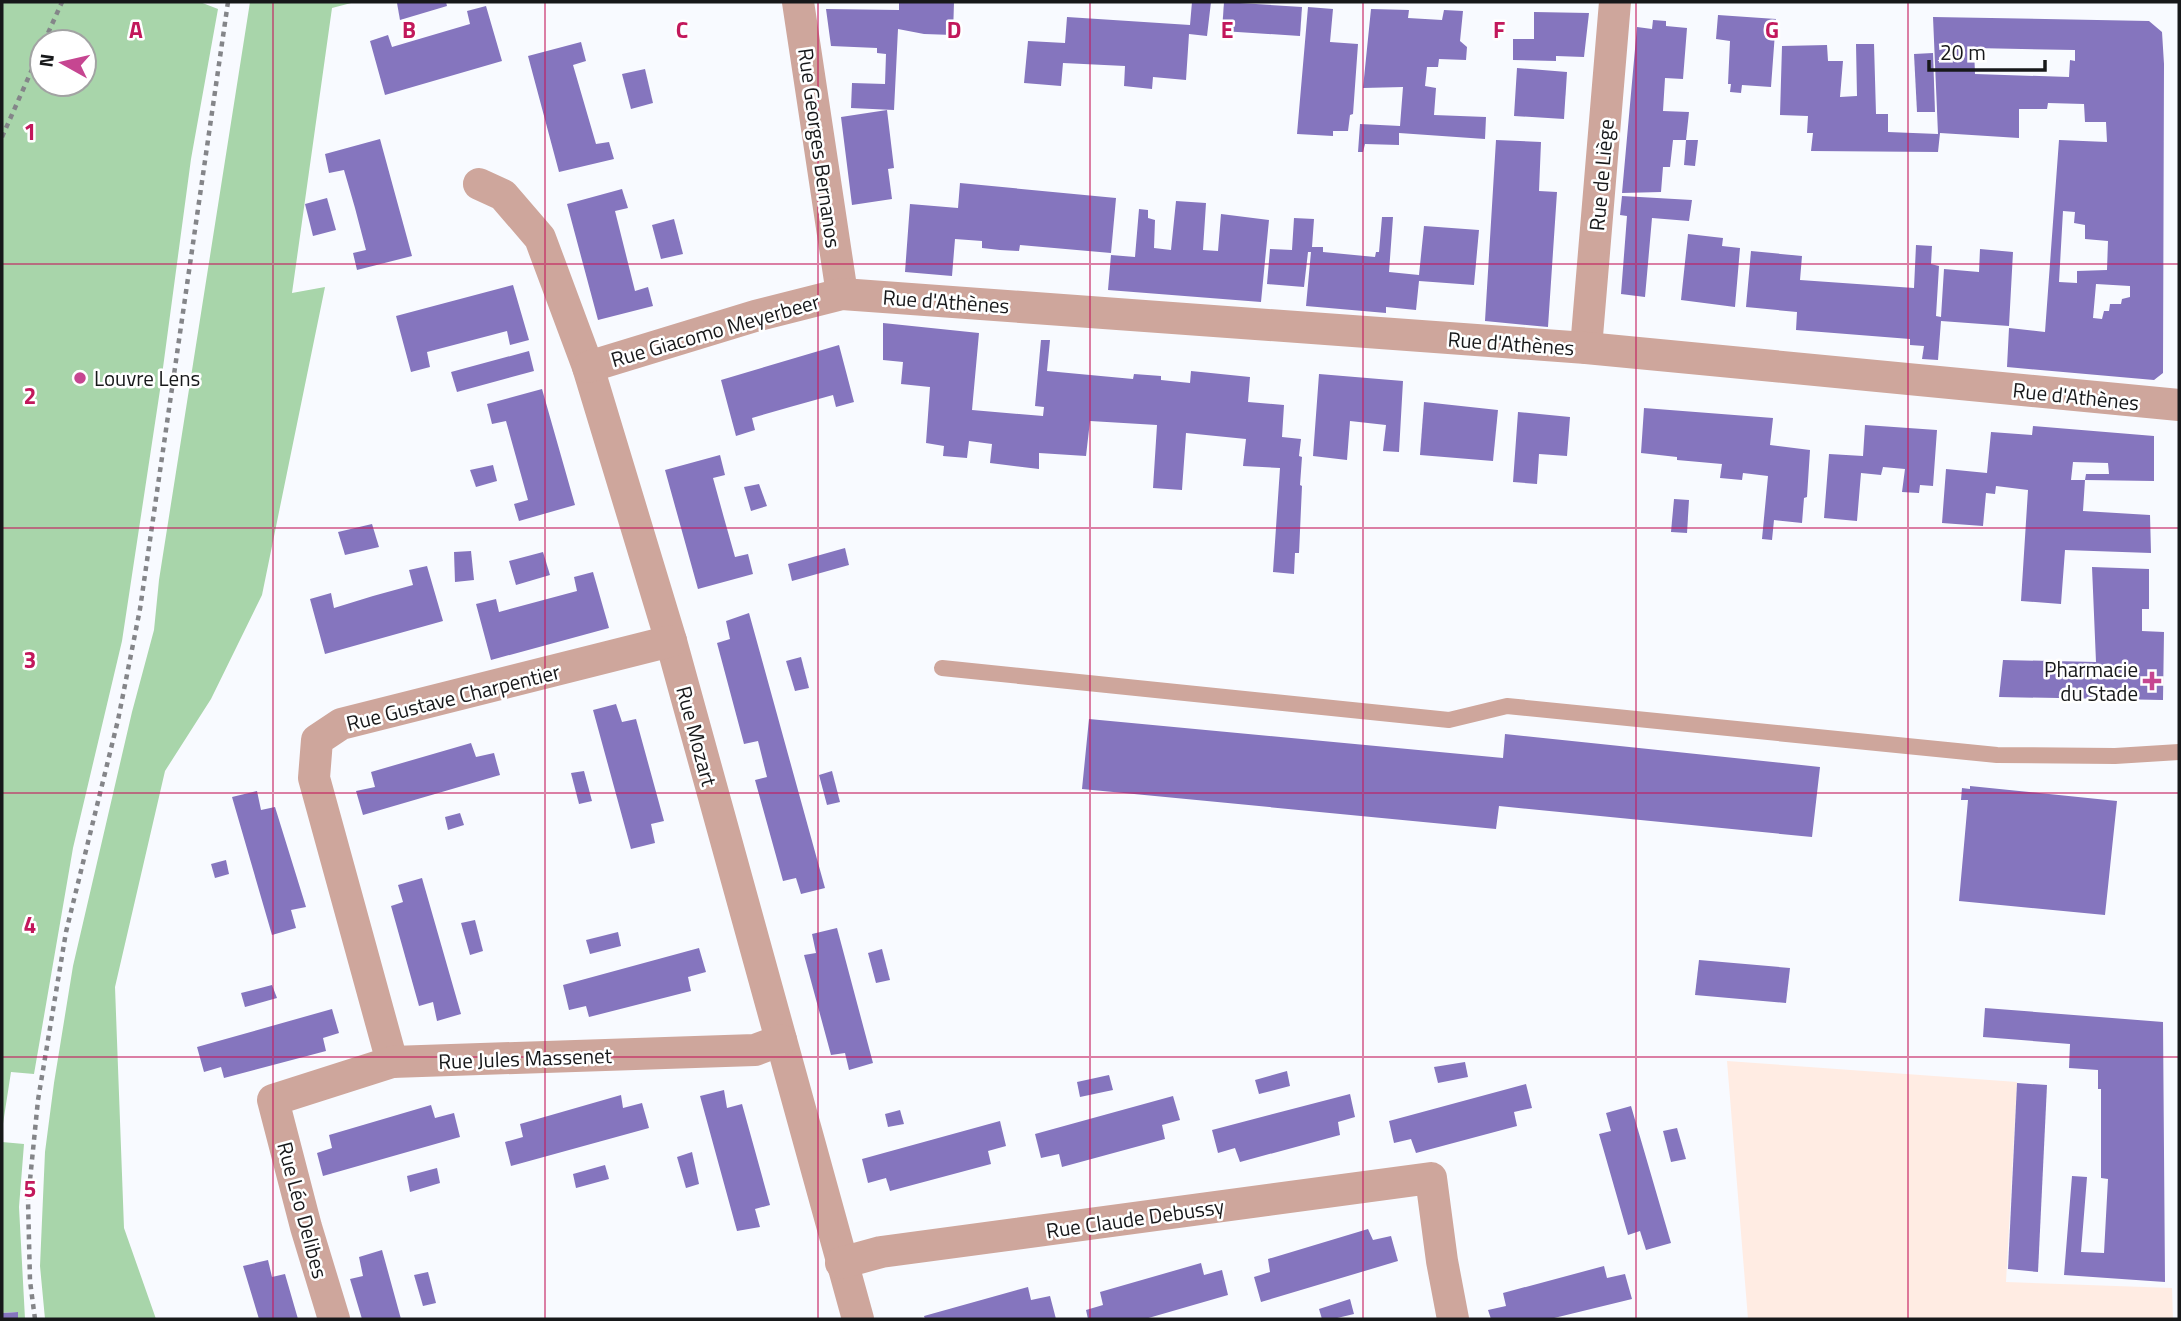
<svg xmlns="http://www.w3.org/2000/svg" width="2181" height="1321" viewBox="0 0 2181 1321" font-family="'Titillium Web',sans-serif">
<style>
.commercial{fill:#ffece3}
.green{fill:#a8d5aa;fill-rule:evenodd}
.building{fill:#8575be;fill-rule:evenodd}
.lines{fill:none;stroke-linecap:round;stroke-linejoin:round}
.path{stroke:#848589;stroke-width:4.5;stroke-dasharray:5 5;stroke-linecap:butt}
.service{stroke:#cea69c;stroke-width:16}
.minor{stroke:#cea69c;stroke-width:32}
.grid{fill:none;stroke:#c2185b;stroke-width:2;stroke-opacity:0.55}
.poi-dot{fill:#c64691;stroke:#fff;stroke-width:2.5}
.labels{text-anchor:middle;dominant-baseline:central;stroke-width:5;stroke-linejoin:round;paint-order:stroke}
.street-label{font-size:21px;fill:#17181a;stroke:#fff}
.poi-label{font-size:21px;fill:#17181a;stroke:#fff;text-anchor:start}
.grid-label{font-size:23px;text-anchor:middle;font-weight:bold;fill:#c2185b;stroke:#fff;stroke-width:5;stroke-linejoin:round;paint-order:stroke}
</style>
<rect width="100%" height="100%" fill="#f8faff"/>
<!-- commercial -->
<path class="commercial" d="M 1727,1061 L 2017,1082 L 2006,1282 L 2172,1288 L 2173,1319 L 1748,1319 Z"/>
<!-- green -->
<g class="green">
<path d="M 2,2 L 200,2 L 218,9 L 191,159 L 160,390 L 122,641 L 73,848 L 34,1074 L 11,1072 L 2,1130 ZM 42,42 L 84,42 L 84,84 L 42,84 Z"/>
<path d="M 250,2 L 355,2 L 332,8 L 292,293 L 325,287 L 262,595 L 211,699 L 165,771 L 115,987 L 124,1228 L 156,1319 L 45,1319 L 40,1266 L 45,1152 L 54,1083 L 73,966 L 132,712 L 154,630 L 159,580 Z"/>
<path d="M 2,1142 L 24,1144 L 19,1207 L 25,1319 L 18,1319 L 17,1312 L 2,1313 Z"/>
</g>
<!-- building -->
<g class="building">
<path d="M 401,2 L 446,2 L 447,6 L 400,20 L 397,3 Z"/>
<path d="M 899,2 L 954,2 L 953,35 L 924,34 L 898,29 L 894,110 L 851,108 L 852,83 L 885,84 L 886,54 L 877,53 L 877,48 L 831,46 L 826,9 L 899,10 Z"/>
<path d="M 1192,2 L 1211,2 L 1207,36 L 1189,34 L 1186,80 L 1153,77 L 1152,89 L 1124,86 L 1125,66 L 1063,63 L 1061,86 L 1024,83 L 1028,41 L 1065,43 L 1067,17 L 1190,25 Z"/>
<path d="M 1224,2 L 1302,7 L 1300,36 L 1222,31 Z"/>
<path d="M 486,6 L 502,61 L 385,95 L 370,41 L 388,35 L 392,47 L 470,24 L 467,11 Z"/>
<path d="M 1308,7 L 1333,9 L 1330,42 L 1358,44 L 1353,114 L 1350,115 L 1348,131 L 1333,131 L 1333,136 L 1297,134 Z"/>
<path d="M 1371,9 L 1409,10 L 1408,18 L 1442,20 L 1444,10 L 1463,11 L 1460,41 L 1467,47 L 1466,60 L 1439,59 L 1438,67 L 1427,67 L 1425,86 L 1436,88 L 1434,115 L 1486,117 L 1485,139 L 1399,133 L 1399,145 L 1365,144 L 1363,152 L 1358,152 L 1360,124 L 1400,126 L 1403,87 L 1363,88 Z"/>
<path d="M 1534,12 L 1589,13 L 1584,57 L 1556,56 L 1556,61 L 1513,60 L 1513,39 L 1534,39 Z"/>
<path d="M 1718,15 L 1776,19 L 1771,87 L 1742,85 L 1741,93 L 1730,92 L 1731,84 L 1728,84 L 1730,41 L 1716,39 Z"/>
<path d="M 1933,17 L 2149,21 L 2162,32 L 2164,64 L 2163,373 L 2154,380 L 2007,367 L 2009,328 L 2045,332 L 2059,140 L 2107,142 L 2106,122 L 2085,122 L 2084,104 L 2048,103 L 2047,109 L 2019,109 L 2019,138 L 1940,133 L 1938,152 L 1811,151 L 1813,133 L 1807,133 L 1808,116 L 1780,115 L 1782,46 L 1827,45 L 1828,61 L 1843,61 L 1840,97 L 1857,96 L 1856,44 L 1874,44 L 1876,114 L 1888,114 L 1888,132 L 1938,134 ZM 1974,48 L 2075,50 L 2075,61 L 2070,60 L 2069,77 L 1975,74 ZM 2063,211 L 2075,212 L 2074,223 L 2085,225 L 2085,239 L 2108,241 L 2107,270 L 2077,271 L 2077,283 L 2059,282 ZM 2096,284 L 2130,286 L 2130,297 L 2122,299 L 2121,304 L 2110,304 L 2109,311 L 2104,311 L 2102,319 L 2093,318 Z"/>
<path d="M 1653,20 L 1666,21 L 1666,26 L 1687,28 L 1683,79 L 1665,78 L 1663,111 L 1689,112 L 1686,140 L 1698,140 L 1695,166 L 1684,165 L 1686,140 L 1673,140 L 1670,167 L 1663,167 L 1661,192 L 1622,193 L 1637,27 L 1652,29 Z"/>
<path d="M 581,42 L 586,61 L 573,65 L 596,144 L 609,142 L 614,159 L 559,172 L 528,56 Z"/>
<path d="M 1933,53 L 1935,112 L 1917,112 L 1914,54 Z"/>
<path d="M 1517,68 L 1567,72 L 1564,119 L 1514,116 Z"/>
<path d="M 645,69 L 653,103 L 631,109 L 622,74 Z"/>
<path d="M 887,110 L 894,168 L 888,169 L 892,199 L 852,205 L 841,117 Z"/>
<path d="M 380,139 L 412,256 L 357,270 L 353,253 L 366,250 L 355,208 L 344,170 L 329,173 L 325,154 Z"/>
<path d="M 1496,140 L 1541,142 L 1539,191 L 1557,192 L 1548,327 L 1485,321 Z"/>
<path d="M 960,183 L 1116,198 L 1111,253 L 1020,245 L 1019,251 L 1000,250 L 982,248 L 982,241 L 955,239 L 952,276 L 905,272 L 910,204 L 958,208 Z"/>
<path d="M 622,189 L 628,208 L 615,211 L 635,291 L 648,287 L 653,306 L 598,320 L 567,204 Z"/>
<path d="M 1622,196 L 1692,200 L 1689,221 L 1652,218 L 1645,297 L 1621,294 L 1627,216 L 1620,215 Z"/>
<path d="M 327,198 L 336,230 L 313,236 L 305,204 Z"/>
<path d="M 1176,201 L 1206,203 L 1203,250 L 1218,251 L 1221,214 L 1269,220 L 1261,302 L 1108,290 L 1111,255 L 1135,257 L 1139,209 L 1148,210 L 1148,218 L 1155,220 L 1154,248 L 1171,250 Z"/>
<path d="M 1382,217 L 1393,217 L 1389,272 L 1419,275 L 1424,226 L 1479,230 L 1474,285 L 1419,281 L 1416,310 L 1386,307 L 1386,313 L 1306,306 L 1311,252 L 1308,252 L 1304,287 L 1267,284 L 1270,249 L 1292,250 L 1294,218 L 1314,219 L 1312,247 L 1323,247 L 1323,252 L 1375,257 L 1376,252 L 1379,252 Z"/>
<path d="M 674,219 L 683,254 L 661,259 L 652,225 Z"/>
<path d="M 1688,234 L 1723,238 L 1722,246 L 1740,248 L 1735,307 L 1681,300 Z"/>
<path d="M 1916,245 L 1932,246 L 1931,264 L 1939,266 L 1936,316 L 1941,317 L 1944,269 L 1979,272 L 1980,249 L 2013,252 L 2009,326 L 1941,321 L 1938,360 L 1922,359 L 1924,346 L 1910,345 L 1910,339 L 1796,330 L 1797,312 L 1746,307 L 1751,251 L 1802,256 L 1800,280 L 1914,288 Z"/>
<path d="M 513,285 L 529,340 L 510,345 L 507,331 L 427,352 L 430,367 L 411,372 L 396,316 Z"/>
<path d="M 883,323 L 979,333 L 972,410 L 1043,416 L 1044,407 L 1035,406 L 1041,340 L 1050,340 L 1047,371 L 1133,379 L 1134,374 L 1161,376 L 1161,380 L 1190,383 L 1191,371 L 1250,377 L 1248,402 L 1284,405 L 1282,437 L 1301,439 L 1299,456 L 1302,457 L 1300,485 L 1302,486 L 1299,553 L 1295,553 L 1294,574 L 1273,572 L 1280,468 L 1243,466 L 1246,439 L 1186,433 L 1182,490 L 1153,488 L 1157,425 L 1090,421 L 1086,456 L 1039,453 L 1039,469 L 990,463 L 992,444 L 969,441 L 967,458 L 943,456 L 944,446 L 926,443 L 930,387 L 901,384 L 903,362 L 883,360 Z"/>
<path d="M 839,345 L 854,402 L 836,407 L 833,395 L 790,407 L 752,418 L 755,430 L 736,436 L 721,380 Z"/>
<path d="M 529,351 L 534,371 L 457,392 L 451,372 Z"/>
<path d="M 1319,374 L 1403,381 L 1399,452 L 1383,451 L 1386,425 L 1350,421 L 1347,460 L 1313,456 Z"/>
<path d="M 542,389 L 575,505 L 519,521 L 514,504 L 528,500 L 506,421 L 492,424 L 487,404 Z"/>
<path d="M 1424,402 L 1498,410 L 1493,461 L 1420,455 Z"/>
<path d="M 1644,408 L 1773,418 L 1770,445 L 1810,450 L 1807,497 L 1804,498 L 1802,523 L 1774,520 L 1772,540 L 1762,539 L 1768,476 L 1743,473 L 1742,480 L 1720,478 L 1722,464 L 1677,460 L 1677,457 L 1641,453 Z"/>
<path d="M 1518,412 L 1570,417 L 1567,456 L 1539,454 L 1537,484 L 1513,482 Z"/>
<path d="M 1865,425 L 1937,430 L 1933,486 L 1920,485 L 1919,493 L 1902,492 L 1905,469 L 1883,467 L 1881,475 L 1861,473 L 1857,521 L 1824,518 L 1829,454 L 1863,456 Z"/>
<path d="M 2033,426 L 2154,436 L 2154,481 L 2085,480 L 2086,474 L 2109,474 L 2108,463 L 2073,462 L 2071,480 L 2085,480 L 2083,511 L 2150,515 L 2151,553 L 2065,550 L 2061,604 L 2021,601 L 2028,490 L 1996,486 L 1995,494 L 1986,493 L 1983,526 L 1942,523 L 1946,469 L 1987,473 L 1991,432 L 2032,435 Z"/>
<path d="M 720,455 L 725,475 L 713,478 L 724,518 L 735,557 L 748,554 L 753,574 L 698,589 L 665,470 Z"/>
<path d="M 493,465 L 497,481 L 476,487 L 470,470 Z"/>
<path d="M 759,484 L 767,506 L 751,511 L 744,487 Z"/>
<path d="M 1674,499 L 1689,500 L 1687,533 L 1671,532 Z"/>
<path d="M 372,524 L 379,547 L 345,555 L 338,532 Z"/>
<path d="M 845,548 L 849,565 L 792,581 L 788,564 Z"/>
<path d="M 471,551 L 474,580 L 455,582 L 454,552 Z"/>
<path d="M 543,552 L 550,575 L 516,585 L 509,561 Z"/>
<path d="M 427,566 L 443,621 L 325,654 L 310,599 L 331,593 L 334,608 L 373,596 L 413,585 L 409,570 Z"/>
<path d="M 2092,567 L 2149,569 L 2149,609 L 2142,609 L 2142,631 L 2164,632 L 2163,700 L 1999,697 L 2003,660 L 2096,662 Z"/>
<path d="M 593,572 L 609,628 L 491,660 L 476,604 L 496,599 L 499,612 L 577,591 L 574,577 Z"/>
<path d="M 749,613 L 825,888 L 801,894 L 796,878 L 783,881 L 755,780 L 767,777 L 758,741 L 744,744 L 717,643 L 730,639 L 726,621 Z"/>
<path d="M 801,657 L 809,688 L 795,691 L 786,661 Z"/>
<path d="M 616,704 L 622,722 L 636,719 L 664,821 L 651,824 L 655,843 L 631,849 L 593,710 Z"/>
<path d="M 1089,719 L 1503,758 L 1505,734 L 1820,767 L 1812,837 L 1499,806 L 1496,829 L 1082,789 Z"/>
<path d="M 471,743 L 476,757 L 494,753 L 500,775 L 363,815 L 356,791 L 375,787 L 371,772 Z"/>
<path d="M 584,771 L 592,801 L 579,804 L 571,773 Z"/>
<path d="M 832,771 L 840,802 L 827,805 L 819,775 Z"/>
<path d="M 1970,786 L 2117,801 L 2105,915 L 1959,901 L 1968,800 L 1961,800 L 1962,788 L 1970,789 Z"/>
<path d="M 257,791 L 261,810 L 275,807 L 306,907 L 291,910 L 296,928 L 272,935 L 232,797 Z"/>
<path d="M 460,813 L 464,825 L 448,830 L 445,817 Z"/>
<path d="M 226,860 L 229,874 L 215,878 L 211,864 Z"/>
<path d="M 422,878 L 461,1014 L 437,1021 L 433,1002 L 419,1006 L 391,906 L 403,902 L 398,885 Z"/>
<path d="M 475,920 L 483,951 L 470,955 L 461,923 Z"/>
<path d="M 837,928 L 873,1063 L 849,1070 L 845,1053 L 831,1055 L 804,955 L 816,953 L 812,934 Z"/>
<path d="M 618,932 L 621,946 L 590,954 L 586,940 Z"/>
<path d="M 699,948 L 706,972 L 688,977 L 691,991 L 589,1017 L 586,1006 L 569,1010 L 563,985 Z"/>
<path d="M 882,949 L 890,980 L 876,983 L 868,953 Z"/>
<path d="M 1699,960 L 1790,968 L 1786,1003 L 1695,995 Z"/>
<path d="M 272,985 L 277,998 L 245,1007 L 241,993 Z"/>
<path d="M 1985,1008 L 2163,1022 L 2165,1282 L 2064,1275 L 2072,1176 L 2087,1177 L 2081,1252 L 2104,1253 L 2108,1179 L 2101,1178 L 2101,1089 L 2098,1089 L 2098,1070 L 2069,1068 L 2070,1044 L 1983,1037 Z"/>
<path d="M 332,1009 L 339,1033 L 323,1038 L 326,1051 L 224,1078 L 221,1067 L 204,1072 L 197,1047 Z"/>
<path d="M 1465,1062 L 1468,1077 L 1438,1083 L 1434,1067 Z"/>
<path d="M 1287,1071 L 1290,1086 L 1259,1094 L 1255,1080 Z"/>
<path d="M 1109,1075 L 1113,1090 L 1080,1097 L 1077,1082 Z"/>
<path d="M 2017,1083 L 2047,1085 L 2038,1272 L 2008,1269 Z"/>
<path d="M 1526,1084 L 1532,1108 L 1514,1112 L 1517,1126 L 1416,1153 L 1411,1139 L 1394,1143 L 1389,1121 Z"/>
<path d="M 724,1090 L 727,1108 L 742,1104 L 770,1205 L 755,1209 L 760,1227 L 737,1231 L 700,1096 Z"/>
<path d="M 1350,1094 L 1355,1117 L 1338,1122 L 1340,1135 L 1240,1162 L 1235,1148 L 1218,1153 L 1212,1130 Z"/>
<path d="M 621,1095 L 623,1108 L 642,1103 L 649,1128 L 511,1166 L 505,1142 L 523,1137 L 520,1124 Z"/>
<path d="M 1173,1096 L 1180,1120 L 1162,1125 L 1165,1139 L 1062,1167 L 1059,1154 L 1041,1158 L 1035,1134 Z"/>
<path d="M 431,1105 L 435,1118 L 454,1113 L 460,1137 L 323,1176 L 317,1153 L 332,1148 L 329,1135 Z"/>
<path d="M 1631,1106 L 1671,1243 L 1646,1250 L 1640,1231 L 1628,1235 L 1599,1134 L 1611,1131 L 1606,1113 Z"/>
<path d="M 900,1110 L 904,1124 L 888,1127 L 885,1114 Z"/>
<path d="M 1000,1121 L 1006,1146 L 988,1151 L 991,1164 L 890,1191 L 886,1178 L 868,1183 L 862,1159 Z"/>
<path d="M 1677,1128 L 1686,1159 L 1671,1162 L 1663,1131 Z"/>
<path d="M 692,1152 L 699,1184 L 686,1188 L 677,1157 Z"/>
<path d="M 605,1165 L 609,1179 L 576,1188 L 573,1174 Z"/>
<path d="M 437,1168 L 440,1183 L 410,1192 L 407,1176 Z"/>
<path d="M 1368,1229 L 1373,1240 L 1391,1236 L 1398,1261 L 1261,1302 L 1254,1277 L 1270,1272 L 1268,1259 Z"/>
<path d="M 382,1250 L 401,1319 L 362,1319 L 350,1279 L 363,1276 L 359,1257 Z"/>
<path d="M 268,1260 L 272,1277 L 285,1274 L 298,1319 L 259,1319 L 243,1266 Z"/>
<path d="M 1201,1263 L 1204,1275 L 1222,1270 L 1228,1295 L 1145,1319 L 1088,1319 L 1086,1310 L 1103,1305 L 1100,1292 Z"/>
<path d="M 1604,1266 L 1607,1278 L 1625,1274 L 1632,1299 L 1550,1319 L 1491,1319 L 1488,1310 L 1506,1306 L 1503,1293 Z"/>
<path d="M 428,1272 L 436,1303 L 423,1306 L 414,1275 Z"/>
<path d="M 1028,1287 L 1031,1300 L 1050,1296 L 1056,1319 L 925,1319 L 924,1316 Z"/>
<path d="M 1350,1299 L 1354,1314 L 1333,1319 L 1322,1319 L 1319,1309 Z"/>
<path d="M 18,1312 L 18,1319 L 2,1319 L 2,1313 Z"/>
</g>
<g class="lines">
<!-- path -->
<g class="path">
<path d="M 44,42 L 62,2"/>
<path d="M 2,137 L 42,47"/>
<path d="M 35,1319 L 30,1281 L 28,1200 L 38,1100 L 66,932 L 118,720 L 140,609 L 228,2"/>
</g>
<!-- service -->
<path class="service" d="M 942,668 L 1449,720 L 1507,706 L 1997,755 L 2115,756 L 2179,752"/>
<!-- minor -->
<g class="minor">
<path d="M 798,2 L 842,294"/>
<path d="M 479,184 L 503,195 L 540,238 L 588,367 L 671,641 L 858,1319"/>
<path d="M 1586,348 L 1615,2"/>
<path d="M 588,367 L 755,316 L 842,294 L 1586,348 L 2179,405"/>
<path d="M 392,1062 L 314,778 L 317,740 L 341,724 L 671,641"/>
<path d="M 841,1263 L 881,1252 L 1431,1178 L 1442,1261 L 1453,1319"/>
<path d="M 334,1319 L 306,1227 L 273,1100 L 392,1062 L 755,1050 L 781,1040"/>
</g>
</g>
<!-- grid -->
<path class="grid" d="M 273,2 L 273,1319M 545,2 L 545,1319M 818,2 L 818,1319M 1090,2 L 1090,1319M 1363,2 L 1363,1319M 1636,2 L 1636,1319M 1908,2 L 1908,1319M 2,264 L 2179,264M 2,528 L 2179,528M 2,793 L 2179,793M 2,1057 L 2179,1057"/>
<!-- markers -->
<g class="poi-dot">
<circle cx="80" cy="378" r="7"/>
<path d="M2148.5 670.5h7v7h7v7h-7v7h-7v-7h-7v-7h7z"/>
</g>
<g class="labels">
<!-- street labels -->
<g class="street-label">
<text transform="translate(820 148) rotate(82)">Rue Georges Bernanos</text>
<text transform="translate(1601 175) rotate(-85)">Rue de Liège</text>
<text transform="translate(946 301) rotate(4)">Rue d'Athènes</text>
<text transform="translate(715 330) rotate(-16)">Rue Giacomo Meyerbeer</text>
<text transform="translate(1511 343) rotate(4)">Rue d'Athènes</text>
<text transform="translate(2076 396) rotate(6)">Rue d'Athènes</text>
<text transform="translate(453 697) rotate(-14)">Rue Gustave Charpentier</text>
<text transform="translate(697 736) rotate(75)">Rue Mozart</text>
<text transform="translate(525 1058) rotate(-2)">Rue Jules Massenet</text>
<text transform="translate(303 1210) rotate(75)">Rue Léo Delibes</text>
<text transform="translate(1135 1218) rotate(-8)">Rue Claude Debussy</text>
</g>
<!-- poi labels -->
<g class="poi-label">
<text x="94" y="378">Louvre Lens</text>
<text x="2138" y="669" text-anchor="end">Pharmacie<tspan x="2138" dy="24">du Stade</tspan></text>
</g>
</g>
<g class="grid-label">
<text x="136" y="38">A</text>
<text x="409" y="38">B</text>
<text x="682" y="38">C</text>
<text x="954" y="38">D</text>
<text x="1227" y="38">E</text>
<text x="1499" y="38">F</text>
<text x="1772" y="38">G</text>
<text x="30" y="140">1</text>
<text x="30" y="404">2</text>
<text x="30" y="668">3</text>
<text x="30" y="933">4</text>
<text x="30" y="1197">5</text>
</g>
<!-- border -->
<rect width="2181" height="1321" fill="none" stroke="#17181a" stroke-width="7"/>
<!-- north arrow -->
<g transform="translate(63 63) rotate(278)"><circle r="33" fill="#ffffff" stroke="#a2a3a3" stroke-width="2"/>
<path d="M0-5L12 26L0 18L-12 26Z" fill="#c64691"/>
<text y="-10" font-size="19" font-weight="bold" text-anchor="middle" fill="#17181a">N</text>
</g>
<!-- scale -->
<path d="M1929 60v10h116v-10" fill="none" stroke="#17181a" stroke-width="3.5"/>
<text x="1940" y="60" font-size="21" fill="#17181a" stroke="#ffffff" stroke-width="5" paint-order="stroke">20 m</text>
</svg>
